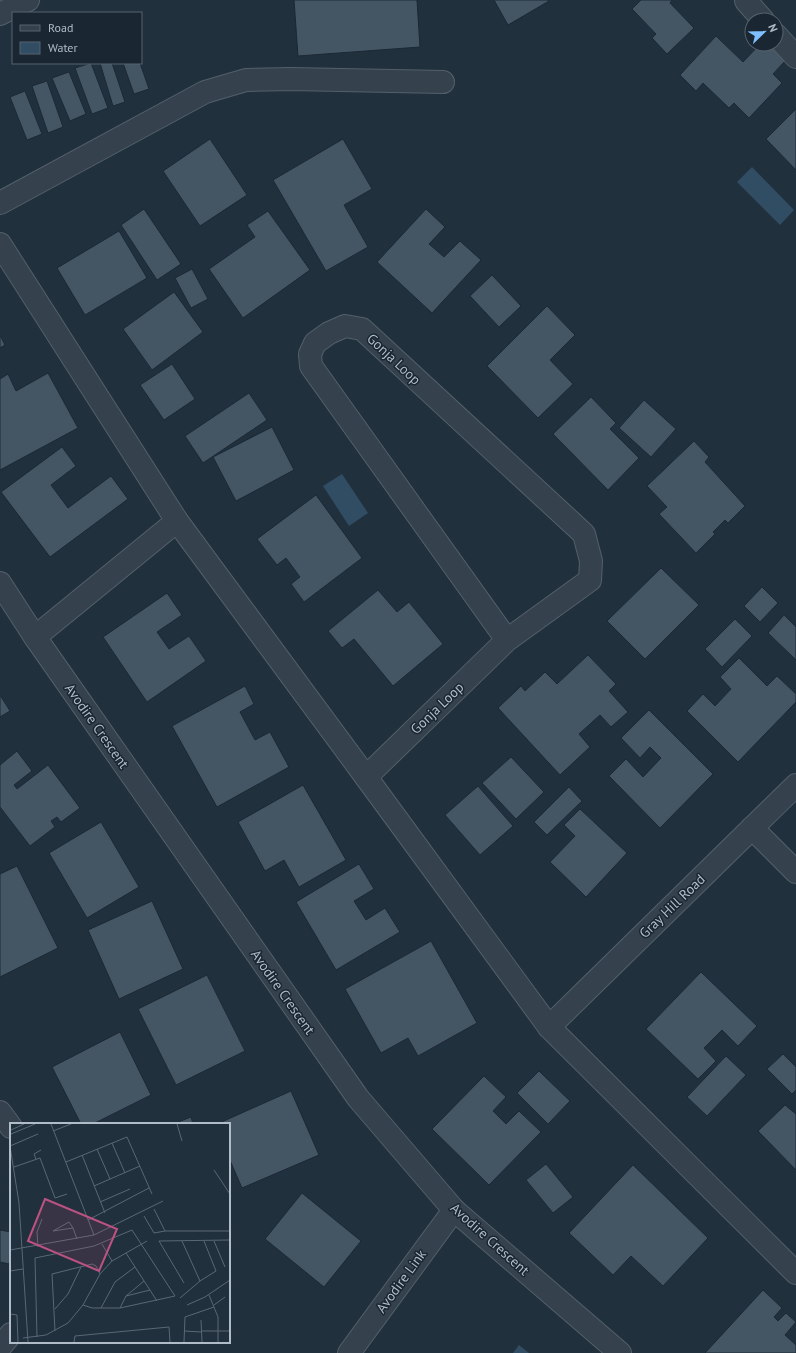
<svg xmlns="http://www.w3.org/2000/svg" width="796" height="1353" viewBox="0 0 796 1353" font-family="'PT Sans',sans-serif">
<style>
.water{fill:#314d64}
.building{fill:#445664;stroke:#1c2934}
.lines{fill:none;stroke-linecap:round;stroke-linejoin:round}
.minor-casing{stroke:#53606b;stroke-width:24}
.minor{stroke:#35424d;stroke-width:22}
.labels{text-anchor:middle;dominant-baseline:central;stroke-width:3;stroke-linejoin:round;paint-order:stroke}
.street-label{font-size:14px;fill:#b0bdc9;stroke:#1a2732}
.inset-road{fill:none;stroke:#5a6875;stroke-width:1}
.view{fill:#bc5282;fill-opacity:0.15;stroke:#bc5282;stroke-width:2}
.inset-edge{fill:none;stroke:#b0bdc9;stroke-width:2}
</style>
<rect width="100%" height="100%" fill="#21303d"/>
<!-- water -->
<g class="water">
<path d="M 752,167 L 794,210 L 780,225 L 737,182 Z"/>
<path d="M 342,474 L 368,513 L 349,526 L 323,486 Z"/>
<path d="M 519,1345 L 529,1353 L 513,1353 Z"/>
</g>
<!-- building -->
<g class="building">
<path d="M 294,0 L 417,0 L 420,47 L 298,56 Z"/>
<path d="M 494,0 L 548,0 L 549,1 L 508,25 Z"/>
<path d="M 641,0 L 672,0 L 670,3 L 694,28 L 667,54 L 652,38 L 656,34 L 632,9 Z"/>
<path d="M 716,36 L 743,62 L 760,44 L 769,44 L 786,60 L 773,74 L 782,83 L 749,118 L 734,103 L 729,108 L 703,83 L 696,91 L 680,75 Z"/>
<path d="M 91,63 L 108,108 L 92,114 L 75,68 Z"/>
<path d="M 100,63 L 112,63 L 125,102 L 113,106 Z"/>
<path d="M 123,63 L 140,63 L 149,89 L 134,94 Z"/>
<path d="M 69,72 L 86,114 L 70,121 L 52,78 Z"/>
<path d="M 47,81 L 63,127 L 48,133 L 32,86 Z"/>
<path d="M 25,91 L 42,134 L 27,140 L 10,97 Z"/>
<path d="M 796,109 L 796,170 L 766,139 Z"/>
<path d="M 210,139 L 247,195 L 200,226 L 163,171 Z"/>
<path d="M 343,139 L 372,189 L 344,205 L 368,247 L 326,271 L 273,180 Z"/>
<path d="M 144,209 L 181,264 L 157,280 L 121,225 Z"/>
<path d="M 426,209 L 445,227 L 429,244 L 444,257 L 460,241 L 481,260 L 432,313 L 377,262 Z"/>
<path d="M 268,211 L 310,270 L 243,318 L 209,269 L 255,237 L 247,225 Z"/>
<path d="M 119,231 L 147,278 L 85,315 L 57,268 Z"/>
<path d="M 192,269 L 208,299 L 191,308 L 175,278 Z"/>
<path d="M 492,275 L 521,306 L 499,327 L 470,296 Z"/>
<path d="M 174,292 L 203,332 L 152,370 L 123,329 Z"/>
<path d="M 547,306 L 575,335 L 550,360 L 573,384 L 538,418 L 487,366 Z"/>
<path d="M 0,335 L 5,345 L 0,348 Z"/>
<path d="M 172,364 L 195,399 L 164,420 L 140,385 Z"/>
<path d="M 48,373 L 78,428 L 0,470 L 0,379 L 8,374 L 16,391 Z"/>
<path d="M 249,393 L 267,420 L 203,463 L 185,436 Z"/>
<path d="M 591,397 L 616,423 L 610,429 L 639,458 L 608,490 L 553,434 Z"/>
<path d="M 644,400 L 676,429 L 651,457 L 619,428 Z"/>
<path d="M 272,427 L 294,470 L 236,501 L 213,457 Z"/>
<path d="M 694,441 L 709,457 L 705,462 L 745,506 L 728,523 L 725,520 L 713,532 L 715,534 L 696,553 L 659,514 L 667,507 L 647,486 Z"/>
<path d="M 62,447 L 76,466 L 51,485 L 68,508 L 111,476 L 128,499 L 50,557 L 1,492 Z"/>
<path d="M 316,495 L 362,558 L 304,602 L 291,584 L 300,577 L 286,558 L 277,565 L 257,539 Z"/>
<path d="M 661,568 L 699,605 L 645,659 L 607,621 Z"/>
<path d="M 762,587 L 778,603 L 760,622 L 744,606 Z"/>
<path d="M 378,590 L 397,612 L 409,602 L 443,644 L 393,686 L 354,639 L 342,648 L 328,631 Z"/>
<path d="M 167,593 L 182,615 L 157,632 L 169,649 L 189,636 L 206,661 L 147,702 L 103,637 Z"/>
<path d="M 784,615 L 796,627 L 796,660 L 768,633 Z"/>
<path d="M 735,619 L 752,636 L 722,667 L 705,649 Z"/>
<path d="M 588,655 L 616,684 L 609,691 L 628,712 L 611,727 L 600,715 L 579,734 L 590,747 L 560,775 L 498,708 L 521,686 L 525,691 L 545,672 L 557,684 Z"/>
<path d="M 739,658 L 767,686 L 777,676 L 796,694 L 796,702 L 738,762 L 687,711 L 703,694 L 715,706 L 731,689 L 720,677 Z"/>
<path d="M 245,686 L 254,704 L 240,712 L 255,740 L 270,732 L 289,767 L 217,807 L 172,726 Z"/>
<path d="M 0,695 L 10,711 L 0,717 Z"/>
<path d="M 649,710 L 713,774 L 660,828 L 609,776 L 626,759 L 643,777 L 661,758 L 650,747 L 640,758 L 621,738 Z"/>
<path d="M 17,751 L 32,771 L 14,785 L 17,789 L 48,765 L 80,808 L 61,822 L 57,817 L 51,821 L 55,827 L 30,846 L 0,807 L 0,765 Z"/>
<path d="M 511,757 L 544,792 L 516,819 L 482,783 Z"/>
<path d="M 303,785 L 346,860 L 299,887 L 284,860 L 265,871 L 238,822 Z"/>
<path d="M 478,786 L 513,826 L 480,855 L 445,815 Z"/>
<path d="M 569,787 L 582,801 L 547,835 L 534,822 Z"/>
<path d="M 580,809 L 627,853 L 586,897 L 550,862 L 575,836 L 564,825 Z"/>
<path d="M 101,822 L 139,887 L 87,918 L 49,853 Z"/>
<path d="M 359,864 L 374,889 L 354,901 L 366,920 L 385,908 L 400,932 L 336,970 L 296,902 Z"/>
<path d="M 17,866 L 58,948 L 0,977 L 0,874 Z"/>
<path d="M 152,901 L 183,969 L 119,999 L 88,930 Z"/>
<path d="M 431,941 L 477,1023 L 418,1056 L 408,1038 L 381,1053 L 345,989 Z"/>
<path d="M 701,972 L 757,1026 L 738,1046 L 722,1030 L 704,1048 L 716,1061 L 698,1079 L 646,1029 Z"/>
<path d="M 207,975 L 245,1051 L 176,1085 L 138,1009 Z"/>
<path d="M 120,1032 L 151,1095 L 93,1124 L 81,1124 L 52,1067 Z"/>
<path d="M 783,1054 L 796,1067 L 796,1090 L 792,1094 L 767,1069 Z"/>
<path d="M 726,1056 L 746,1075 L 707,1116 L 687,1097 Z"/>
<path d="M 539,1071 L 570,1101 L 548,1124 L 517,1093 Z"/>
<path d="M 484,1076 L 506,1097 L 493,1111 L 506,1124 L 519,1111 L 541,1132 L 489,1185 L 432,1129 Z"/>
<path d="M 291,1091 L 319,1155 L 242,1188 L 229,1158 L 229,1124 L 217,1124 Z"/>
<path d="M 785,1105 L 796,1114 L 796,1170 L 758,1131 Z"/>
<path d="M 191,1117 L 193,1124 L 173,1124 Z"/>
<path d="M 546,1164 L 573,1197 L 553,1213 L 526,1180 Z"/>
<path d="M 633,1165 L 708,1238 L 663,1286 L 631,1256 L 613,1275 L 569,1233 Z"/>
<path d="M 302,1193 L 361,1241 L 324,1287 L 265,1239 Z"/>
<path d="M 0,1230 L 11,1232 L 11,1255 L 9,1264 L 0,1262 Z"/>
<path d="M 763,1290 L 782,1308 L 774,1317 L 778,1321 L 786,1313 L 796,1322 L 785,1335 L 796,1345 L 796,1353 L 705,1353 Z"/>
</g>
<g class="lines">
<!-- minor casing -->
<g class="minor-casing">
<g id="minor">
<path d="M 746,1 L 763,20"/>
<path d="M 0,14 L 28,0"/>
<path d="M 776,35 L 796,57"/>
<path d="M 0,203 L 205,92 L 246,80 L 291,79 L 443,82"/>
<path d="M 0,244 L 177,521 L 366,777 L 549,1027 L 796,1273"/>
<path d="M 0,583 L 35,637 L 358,1098 L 454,1210 L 620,1353"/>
<path d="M 35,637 L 177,521"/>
<path d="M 366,777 L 507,640 L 311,366 L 310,354 L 315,343 L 329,333 L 345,326 L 362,329 L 584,534 L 591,561 L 590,580 L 507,640"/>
<path d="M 752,828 L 796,872"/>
<path d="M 549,1027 L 796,785"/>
<path d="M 0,1112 L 11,1127"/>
<path d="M 0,1347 L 11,1334"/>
<path d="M 349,1353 L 454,1210"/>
</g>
</g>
<!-- minor -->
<use href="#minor" class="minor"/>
</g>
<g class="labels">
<!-- street labels -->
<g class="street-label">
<text transform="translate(394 359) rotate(43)">Gonja Loop</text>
<text transform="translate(437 708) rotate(-44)">Gonja Loop</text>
<text transform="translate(97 726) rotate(55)">Avodire Crescent</text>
<text transform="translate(672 906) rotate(-44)">Gray Hill Road</text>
<text transform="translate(283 992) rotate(55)">Avodire Crescent</text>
<text transform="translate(490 1239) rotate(42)">Avodire Crescent</text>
<text transform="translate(401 1281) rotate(-54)">Avodire Link</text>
</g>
</g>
<!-- overview -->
<g transform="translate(10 1123)">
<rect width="220" height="220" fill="#21303d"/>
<path class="inset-road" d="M 41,1 L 84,112M 167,1 L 172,18M 1,7 L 14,1M 43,8 L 61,1M 1,11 L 25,1M 102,20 L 115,50M 87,26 L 100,56M 72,32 L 95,90M 26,36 L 24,31 L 31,27M 56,39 L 117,14 L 142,71M 4,44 L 30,35 L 45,75 L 57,71M 204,47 L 220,71M 84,63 L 130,43M 90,79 L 120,66M 144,86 L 155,108 L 220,108M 134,93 L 144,110 L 155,108M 78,97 L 139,65M 63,105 L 59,99 L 43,108 L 63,105 L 67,116M 204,118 L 215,144M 92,121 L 102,138M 28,124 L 27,109 L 32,96M 0,127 L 84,112 L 153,78M 116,130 L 147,178M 0,148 L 13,146M 190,158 L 206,148 L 194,118M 174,160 L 149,118 L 220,117M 199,172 L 208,194 L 208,219M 116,173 L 140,167M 170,175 L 190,158 L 172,118M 177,182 L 195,174 L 220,157M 204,182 L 215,174M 91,185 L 105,159 L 125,144M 110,185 L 116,173 L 134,158M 45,186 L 58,171 L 71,144M 0,191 L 7,192 L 8,219M 191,197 L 192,219M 45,208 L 42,151 L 82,141 L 86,143 L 90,151M 174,208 L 192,209M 192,208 L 220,208M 27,214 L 25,135 L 84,123 L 122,107 L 165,173 L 110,185 L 82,185 L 73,182M 13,215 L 36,212 L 58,200 L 73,182 L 90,151 L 102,138 L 137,118M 18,219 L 9,80 L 0,23 L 28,11M 64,219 L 65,213 L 159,204 L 160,219M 174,219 L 175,194 L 204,184"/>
<path class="view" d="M 35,76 L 107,106 L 89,148 L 18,118 Z"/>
<rect width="220" height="220" class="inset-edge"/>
</g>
<!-- legend -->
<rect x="12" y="12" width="130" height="52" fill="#1a2732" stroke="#56636e"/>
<rect x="20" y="25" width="20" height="6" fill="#35424d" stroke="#56636e"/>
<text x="48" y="32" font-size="12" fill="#b0bdc9">Road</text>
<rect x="20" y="42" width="20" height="12" fill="#314d64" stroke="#56636e"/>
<text x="48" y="52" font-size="12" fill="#b0bdc9">Water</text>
<!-- north arrow -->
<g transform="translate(764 32) rotate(67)"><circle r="19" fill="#1a2732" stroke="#56636e"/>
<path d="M0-3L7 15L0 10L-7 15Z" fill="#7fbfff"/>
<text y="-6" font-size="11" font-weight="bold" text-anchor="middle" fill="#b0bdc9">N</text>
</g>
</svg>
